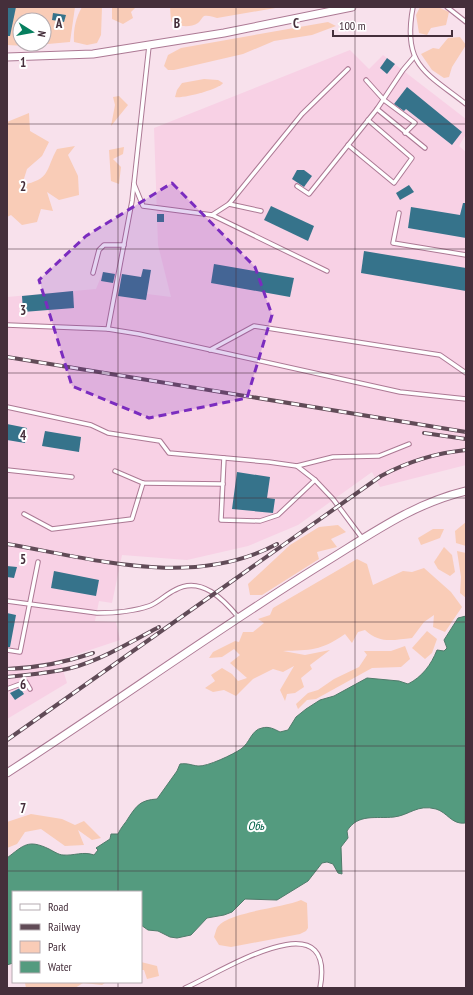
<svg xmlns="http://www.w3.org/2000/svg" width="473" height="995" viewBox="0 0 473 995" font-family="'PT Sans Narrow',sans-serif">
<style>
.built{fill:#f8d1e5}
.green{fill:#f9ccb7;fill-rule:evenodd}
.water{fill:#549b7f;stroke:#507b6b}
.building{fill:#36738b}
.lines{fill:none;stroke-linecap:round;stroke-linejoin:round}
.service-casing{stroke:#ac7994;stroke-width:5.5}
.minor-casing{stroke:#ac7994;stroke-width:9}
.service{stroke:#fff;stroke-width:3.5}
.minor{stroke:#fff;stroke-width:7}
.rail-casing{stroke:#614b57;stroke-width:4}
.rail{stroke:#fff;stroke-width:2.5;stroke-dasharray:8;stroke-linecap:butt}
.marked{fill:#7b2cbf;fill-opacity:0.2;stroke:#7b2cbf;stroke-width:3;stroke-dasharray:8 5;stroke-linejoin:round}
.grid{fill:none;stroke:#452f3b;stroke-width:1;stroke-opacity:0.55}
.labels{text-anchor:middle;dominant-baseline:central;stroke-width:4;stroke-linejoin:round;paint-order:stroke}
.water-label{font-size:12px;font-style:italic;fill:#006146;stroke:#fff}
.grid-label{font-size:13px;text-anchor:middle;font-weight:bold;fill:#452f3b;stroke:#fff;stroke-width:4;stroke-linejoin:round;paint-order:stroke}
</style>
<rect width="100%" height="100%" fill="#f8e1ec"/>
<!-- built -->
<path class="built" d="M 350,50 L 369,69 L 383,55 L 466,119 L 466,134 L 459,146 L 466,152 L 466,465 L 380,487 L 372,472 L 298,525 L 248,546 L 187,560 L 122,555 L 112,603 L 99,601 L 95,621 L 116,622 L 120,640 L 60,660 L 67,683 L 7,719 L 7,297 L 96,289 L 103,272 L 111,274 L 112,272 L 122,274 L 119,296 L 146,300 L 147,294 L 171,297 L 158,245 L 154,128 Z"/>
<!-- green -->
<g class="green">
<path d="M 7,7 L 75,7 L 70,42 L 26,46 L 7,45 ZM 20,20 L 44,20 L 44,44 L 20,44 Z"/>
<path d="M 82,7 L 102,7 L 101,35 L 97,43 L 87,45 L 74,42 C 73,30 76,17 82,7 Z"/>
<path d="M 112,7 L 136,7 L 131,12 L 133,18 L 123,24 L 112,19 Z"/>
<path d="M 170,7 L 281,7 L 217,18 C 213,17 208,15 204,16 C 201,18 201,21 198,23 C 190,28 177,27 171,21 Z"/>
<path d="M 420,7 L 438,7 L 449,12 L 446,25 L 431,28 L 427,35 L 419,33 L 416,15 Z"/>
<path d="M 328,22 L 336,26 L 312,35 L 274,41 L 243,54 L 174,70 L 168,70 L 164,66 L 168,55 L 181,48 Z"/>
<path d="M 460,37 L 466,45 L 452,67 L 449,77 L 444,78 L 432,70 L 421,54 L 433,48 L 439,49 L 448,38 Z"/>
<path d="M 204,79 L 218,80 L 223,83 C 220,89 182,99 175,97 L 177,90 L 182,83 Z"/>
<path d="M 119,96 L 128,105 L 111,126 L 115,105 L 113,97 Z"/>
<path d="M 29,113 L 30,131 L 49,142 L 42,156 L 27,169 L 22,185 C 51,179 45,171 57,149 L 75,146 L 68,155 L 78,176 L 79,195 L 59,200 L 47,192 L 53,211 L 41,209 L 37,222 L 22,225 L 11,215 L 7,217 L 7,122 Z"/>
<path d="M 124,147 L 123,154 L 113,159 L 121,167 L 119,184 L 111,181 L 109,150 Z"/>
<path d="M 466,522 L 466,546 L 456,543 L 455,531 Z"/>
<path d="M 338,525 L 346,532 L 331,539 L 337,547 L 317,552 L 319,559 L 262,595 L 250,595 L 248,584 L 290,545 L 319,527 Z"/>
<path d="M 433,529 L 444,529 L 440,538 L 421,545 L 418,538 Z"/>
<path d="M 444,547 L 452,555 L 455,572 L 450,576 L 438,569 L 434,562 Z"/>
<path d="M 457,551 L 466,553 L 466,598 L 460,593 L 461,577 Z"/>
<path d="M 357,559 L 367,564 L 373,585 L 403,571 L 412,572 L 424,568 L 451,592 L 462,607 L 445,632 L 433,627 L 434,615 L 424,622 L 412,638 C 393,640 380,644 365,630 L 358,632 L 352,643 L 345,634 C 321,651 310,650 283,651 L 305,655 L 330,650 L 310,665 L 312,669 L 301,678 L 304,687 L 295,693 L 287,694 L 285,701 L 280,690 L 294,666 L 283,672 L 273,669 L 253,679 L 236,696 L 224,690 L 213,692 L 205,688 L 215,681 L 211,675 L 222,668 L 232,674 L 238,681 L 247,678 L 230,663 L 240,655 L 234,649 L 222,657 L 209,658 L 213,652 L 235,641 L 239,642 L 243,632 L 253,632 L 264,623 L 258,619 L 270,615 L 273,608 Z"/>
<path d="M 427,631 L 437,639 L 432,653 L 425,659 L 412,648 Z"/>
<path d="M 405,646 L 410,659 L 401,667 L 372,668 L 316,699 L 307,700 L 298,709 L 296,704 L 308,693 L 318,690 L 334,679 L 359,667 L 367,655 L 364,651 L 391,651 Z"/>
<path d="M 31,814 L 62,819 L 75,825 L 84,821 L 101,838 L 92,840 L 78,830 L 84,845 L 65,846 L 41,829 L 25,832 L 17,844 L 7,848 L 7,822 Z"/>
<path d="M 301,900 L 307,903 L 308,928 L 306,931 L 300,934 L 231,947 L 219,945 L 214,937 C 215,934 216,930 217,928 C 226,912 283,908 301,900 Z"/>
<path d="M 141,962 L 157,966 L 159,976 L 147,979 L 144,970 L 141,970 Z"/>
<path d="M 32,982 L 106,982 L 102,985 L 83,983 L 75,988 L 26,988 L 25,983 Z"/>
</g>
<!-- water -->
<path class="water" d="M 466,616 L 465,823 C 452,825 447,812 436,809 C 417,804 410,815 394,817 C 376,819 358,813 347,831 L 348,838 L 341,847 L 342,874 L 338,873 L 333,864 L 327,862 L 322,863 L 308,881 L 277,900 L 245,899 L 232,912 L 224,915 L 207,918 L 191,935 L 177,938 L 170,937 L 158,931 L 148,930 L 141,925 L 141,892 L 13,892 L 13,963 L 7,965 L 7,858 C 24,845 28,839 49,849 C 53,851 59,855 63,855 C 74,856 83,851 94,855 L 98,850 L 96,848 L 110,839 L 111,834 L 118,834 C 121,827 125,824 129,817 C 137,805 141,800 157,799 L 177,771 L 180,764 C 188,763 190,765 198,766 C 207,767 234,754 241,749 C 250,743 251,730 262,728 C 269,726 274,729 280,732 L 288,730 L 296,717 L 306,709 L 320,700 L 334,696 L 367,678 L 399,681 L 408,684 C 422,677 431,665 437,650 L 444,651 L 447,648 L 444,640 L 458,618 Z"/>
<!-- building -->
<g class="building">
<path d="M 7,7 L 16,7 L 10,36 L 7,36 Z"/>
<path d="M 53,13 L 66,15 L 64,22 L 52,20 Z"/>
<path d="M 387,58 L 395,64 L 387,74 L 380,68 Z"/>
<path d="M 407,87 L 462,132 L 452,145 L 406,109 L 404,111 L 394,104 Z"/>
<path d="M 297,170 L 304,170 L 312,176 L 304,187 L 292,179 Z"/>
<path d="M 409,185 L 414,192 L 400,200 L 396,193 Z"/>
<path d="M 463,203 L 466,203 L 466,238 L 408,228 L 411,207 L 460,215 Z"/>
<path d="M 271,206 L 314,226 L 308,241 L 264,220 Z"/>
<rect x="157" y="214" width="7" height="8"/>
<path d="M 364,251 L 466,268 L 466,291 L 361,273 Z"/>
<path d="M 214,264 L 294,278 L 290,297 L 211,283 Z"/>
<path d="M 143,269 L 151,270 L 146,300 L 118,296 L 122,274 L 141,277 Z"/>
<path d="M 103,272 L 115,274 L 113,283 L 101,281 Z"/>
<path d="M 73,291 L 74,308 L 23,312 L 22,296 Z"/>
<path d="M 7,424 L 27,428 L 25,443 L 7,440 Z"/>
<path d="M 45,431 L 81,437 L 79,452 L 42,446 Z"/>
<path d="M 237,472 L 270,477 L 267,498 L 275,499 L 273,513 L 232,509 Z"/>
<path d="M 7,566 L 17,567 L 14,578 L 7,577 Z"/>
<path d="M 54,571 L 99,580 L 96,596 L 51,588 Z"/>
<path d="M 7,613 L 16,615 L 10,647 L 7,647 Z"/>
<path d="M 20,688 L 24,694 L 15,700 L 10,693 Z"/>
</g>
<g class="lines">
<!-- service casing -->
<g class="service-casing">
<g id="service">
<path d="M 413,7 C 402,65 425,72 466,104"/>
<path d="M 447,7 L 466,22"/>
<path d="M 366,80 L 384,100 L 415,123 L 405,133"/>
<path d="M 377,109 L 425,148"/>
<path d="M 348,145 L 394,183 L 412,158 L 368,120"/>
<path d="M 134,184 L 143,206 L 212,215 L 327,271"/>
<path d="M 297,186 L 309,194 L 377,109 L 403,70 L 414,57"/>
<path d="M 229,204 L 261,211"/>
<path d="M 399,213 L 393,243 L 466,255"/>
<path d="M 212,215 L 229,204 L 302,114 L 348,69"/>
<path d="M 93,273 L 99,250 L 104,245 L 124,245"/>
<path d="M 7,325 L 108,329 L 139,334 L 400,392 L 466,399"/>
<path d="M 108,329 L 132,201 L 149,46"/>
<path d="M 210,350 L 254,326 L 440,355 L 466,373"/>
<path d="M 7,407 L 91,425 L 108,433 L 160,441 L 169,453 L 269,462 L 297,466 L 315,480 L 333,499 L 362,538"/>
<path d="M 224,458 L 221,520 L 260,521 L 278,515 L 315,480"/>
<path d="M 297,466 L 333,457 L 379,456 L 409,444"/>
<path d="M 7,470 L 72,477"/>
<path d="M 115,471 L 143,483 L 223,484"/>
<path d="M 24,514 L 52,529 L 132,519 L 143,483"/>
<path d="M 7,601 L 97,613 C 114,613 132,612 149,606 C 158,603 166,594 175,590 C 201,575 224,600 239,618"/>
<path d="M 7,650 L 20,652 L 38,562"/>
<path d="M 7,689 L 26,682 L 30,689"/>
<path d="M 185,988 C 218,974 337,896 320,988"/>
</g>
</g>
<!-- minor casing -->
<g class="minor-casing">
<g id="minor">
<path d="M 7,57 L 93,54 L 224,33 L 352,7"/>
<path d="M 7,773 C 112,705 213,632 319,566 C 367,537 411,504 466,491"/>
</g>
</g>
<!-- service -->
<use href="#service" class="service"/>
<!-- minor -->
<use href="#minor" class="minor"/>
<!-- rail casing -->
<g class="rail-casing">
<g id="rail">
<path d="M 7,357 L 466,432"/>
<path d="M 424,433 L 466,439"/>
<path d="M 7,544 C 95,559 193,589 277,544"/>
<path d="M 7,669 C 37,668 64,663 93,653"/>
<path d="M 7,677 C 28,675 50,673 71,668 C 99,661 133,641 159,627"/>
<path d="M 7,740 L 381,476 C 407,462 436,453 466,450"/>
</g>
</g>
<!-- rail -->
<use href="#rail" class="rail"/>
</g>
<!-- marked area -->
<path class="marked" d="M 172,183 L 255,267 L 272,315 L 247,398 L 149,418 L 72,386 L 39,280 L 86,236 Z"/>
<!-- grid -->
<path class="grid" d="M 118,7 L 118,892M 236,7 L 236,988M 355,7 L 355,988M 7,124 L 466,124M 7,249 L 466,249M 7,373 L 466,373M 7,498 L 466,498M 7,622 L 466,622M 7,746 L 466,746M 7,871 L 466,871M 118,982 L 118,988"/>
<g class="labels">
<!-- water labels -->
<g class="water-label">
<text x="256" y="825">Обь</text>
</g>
</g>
<g class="grid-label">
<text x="59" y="28">A</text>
<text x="177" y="28">B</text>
<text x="296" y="28">C</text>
<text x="23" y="67">1</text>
<text x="23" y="191">2</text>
<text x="23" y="315">3</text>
<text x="23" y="440">4</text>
<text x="23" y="564">5</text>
<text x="23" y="689">6</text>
<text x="23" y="813">7</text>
</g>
<!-- border -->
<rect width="473" height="995" fill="none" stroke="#452f3b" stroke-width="16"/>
<!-- legend -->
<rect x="12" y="891" width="130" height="92" fill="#ffffff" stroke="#b5acb1"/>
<rect x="20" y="904" width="20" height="6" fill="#ffffff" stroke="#b5acb1"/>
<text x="48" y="911" font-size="12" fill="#452f3b">Road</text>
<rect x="20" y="924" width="20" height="6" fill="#614b57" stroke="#b5acb1"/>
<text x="48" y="931" font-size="12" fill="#452f3b">Railway</text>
<rect x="20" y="941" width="20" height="12" fill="#f9ccb7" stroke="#b5acb1"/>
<text x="48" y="951" font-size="12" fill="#452f3b">Park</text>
<rect x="20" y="961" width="20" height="12" fill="#549b7f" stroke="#b5acb1"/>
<text x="48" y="971" font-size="12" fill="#452f3b">Water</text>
<!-- north arrow -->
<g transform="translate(32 32) rotate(101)"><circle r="19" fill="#ffffff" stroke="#b5acb1"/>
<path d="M0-3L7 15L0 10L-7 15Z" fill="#067f5e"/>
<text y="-6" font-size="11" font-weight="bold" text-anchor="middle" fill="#452f3b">N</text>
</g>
<!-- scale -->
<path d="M333 30v6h119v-6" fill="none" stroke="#452f3b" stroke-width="2"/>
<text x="339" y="30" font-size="12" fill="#452f3b" stroke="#ffffff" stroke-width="3" paint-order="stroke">100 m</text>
</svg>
